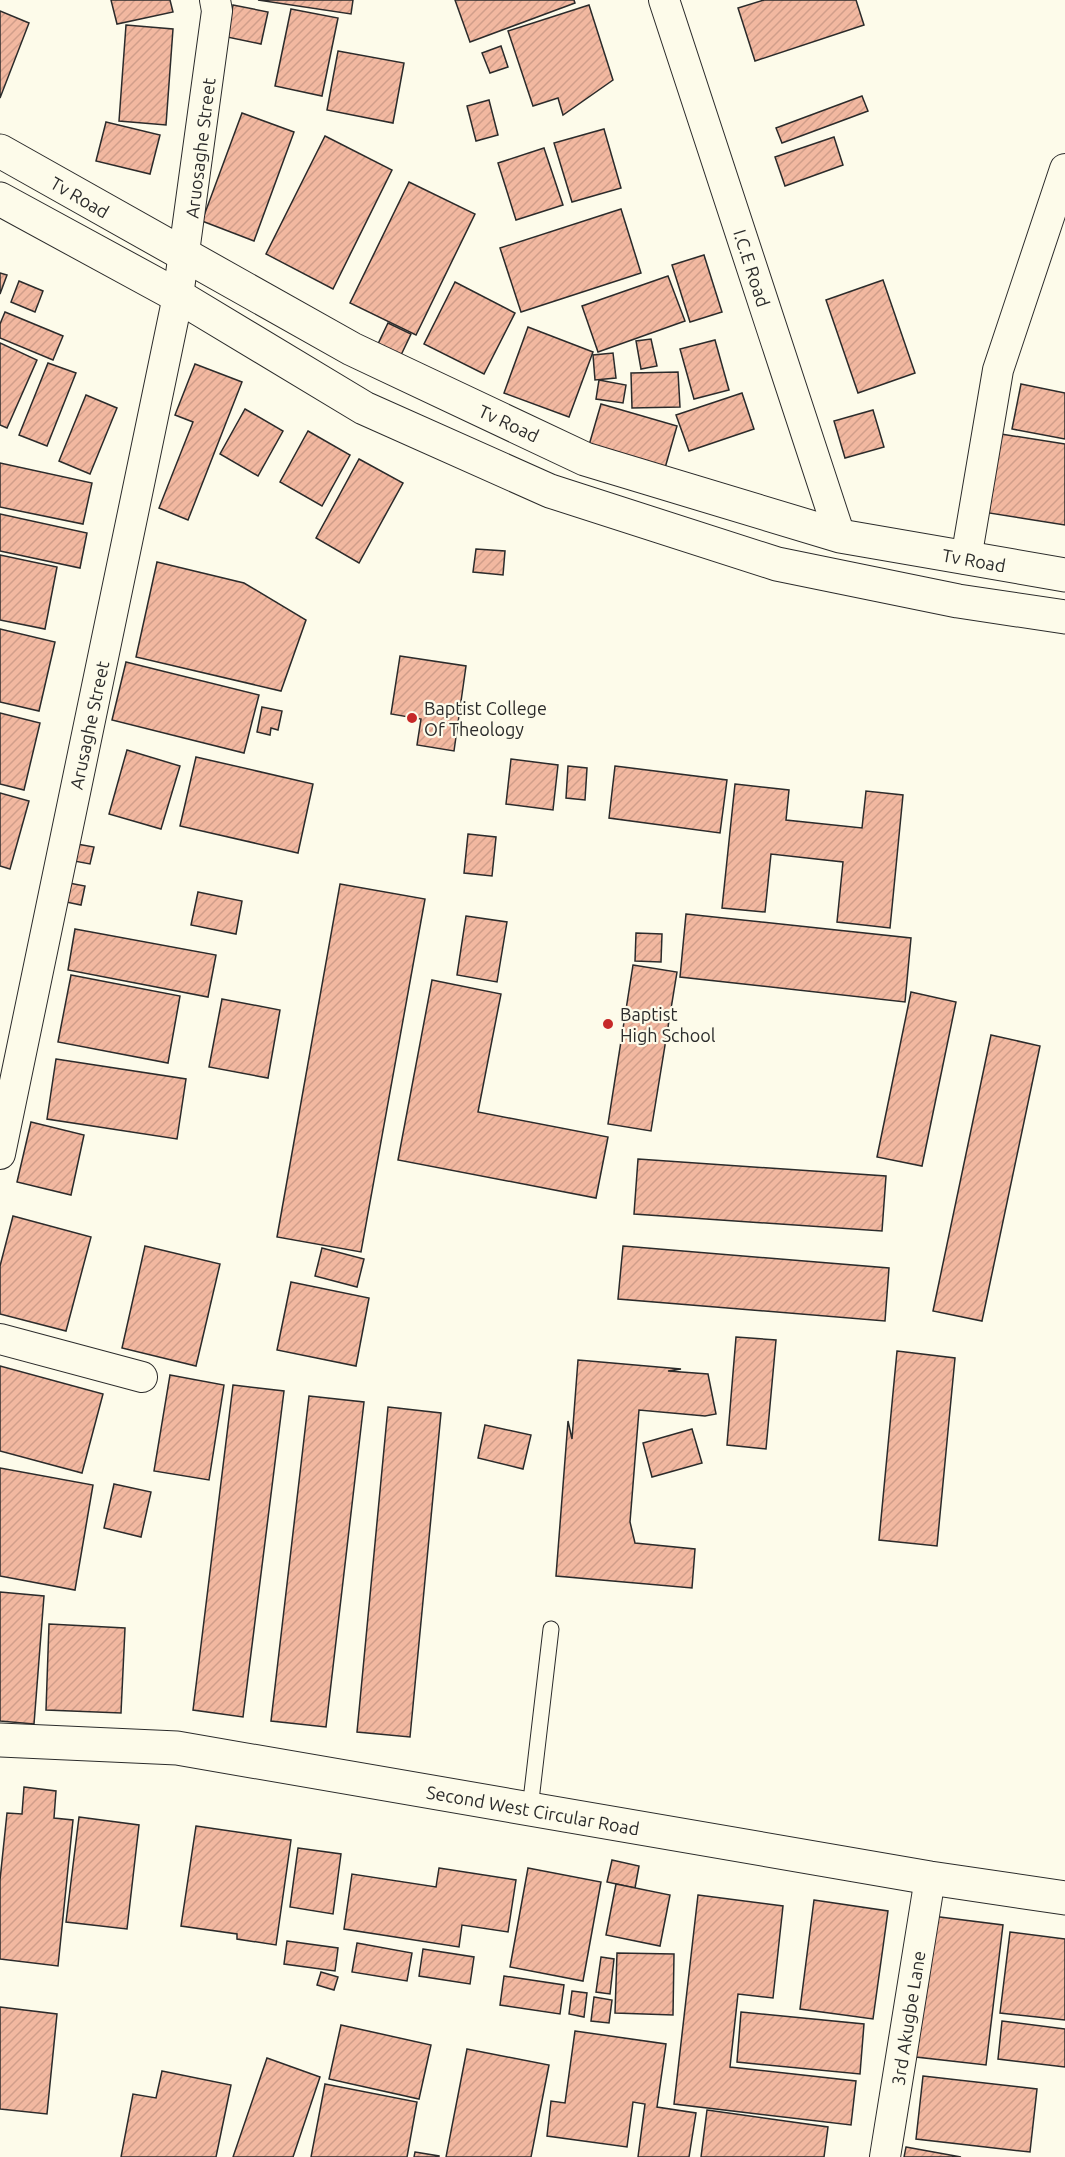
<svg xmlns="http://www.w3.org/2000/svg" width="1065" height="2157" viewBox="0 0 1065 2157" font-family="Ubuntu,sans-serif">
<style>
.building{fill:url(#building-hatch);stroke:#2b2b2b;stroke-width:1.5}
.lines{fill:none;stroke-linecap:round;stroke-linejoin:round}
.lane-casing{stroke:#2b2b2b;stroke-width:17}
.street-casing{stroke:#2b2b2b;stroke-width:32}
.secondary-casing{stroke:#2b2b2b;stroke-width:35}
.lane{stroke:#fdfbea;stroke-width:15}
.street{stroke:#fdfbea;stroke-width:30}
.secondary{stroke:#fdfbea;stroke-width:33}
.poi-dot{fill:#c62828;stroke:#fdfbea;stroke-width:2}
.labels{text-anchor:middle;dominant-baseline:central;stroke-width:4.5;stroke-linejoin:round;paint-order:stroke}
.street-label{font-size:18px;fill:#2b2b2b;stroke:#fdfbea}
.poi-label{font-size:18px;fill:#2b2b2b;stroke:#fdfbea;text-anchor:start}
</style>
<defs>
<pattern id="building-hatch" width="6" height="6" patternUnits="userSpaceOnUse" patternTransform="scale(1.5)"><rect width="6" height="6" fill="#f2b8a0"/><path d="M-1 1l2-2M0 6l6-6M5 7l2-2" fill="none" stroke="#d09e8a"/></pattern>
</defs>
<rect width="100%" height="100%" fill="#fdfbea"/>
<!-- building -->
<g class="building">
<path d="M 111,0 L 170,0 L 173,12 L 117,24 Z"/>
<path d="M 258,0 L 353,0 L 351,14 Z"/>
<path d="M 455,0 L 574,0 L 575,3 L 470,42 Z"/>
<path d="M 764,0 L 856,0 L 864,25 L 755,61 L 738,8 Z"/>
<path d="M 233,5 L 268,12 L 261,44 L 227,37 Z"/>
<path d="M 589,5 L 613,80 L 563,115 L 558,98 L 533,106 L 508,31 Z"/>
<path d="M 291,9 L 338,18 L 322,96 L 275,86 Z"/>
<path d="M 0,11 L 29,23 L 0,98 Z"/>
<path d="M 126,25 L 173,29 L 166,125 L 119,121 Z"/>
<path d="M 501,46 L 508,67 L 490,73 L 482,53 Z"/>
<path d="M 338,51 L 404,63 L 393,123 L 327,110 Z"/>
<path d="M 862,96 L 868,111 L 782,143 L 776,128 Z"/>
<path d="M 489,100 L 498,135 L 476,141 L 467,106 Z"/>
<path d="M 242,113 L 294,132 L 254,241 L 202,221 Z"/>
<path d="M 106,122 L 160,135 L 150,174 L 96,161 Z"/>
<path d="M 604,129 L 621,188 L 572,202 L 554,143 Z"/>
<path d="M 325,136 L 392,170 L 333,289 L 266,254 Z"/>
<path d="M 834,137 L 843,165 L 785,186 L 775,157 Z"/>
<path d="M 544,148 L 563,205 L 516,220 L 498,163 Z"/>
<path d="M 409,182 L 475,214 L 416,335 L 350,303 Z"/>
<path d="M 621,209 L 641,273 L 521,312 L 500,248 Z"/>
<path d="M 704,255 L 722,312 L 690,322 L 672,265 Z"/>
<path d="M 0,273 L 7,275 L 0,294 Z"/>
<path d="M 668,276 L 685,321 L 598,352 L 582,306 Z"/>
<path d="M 883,280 L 915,373 L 858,393 L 826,300 Z"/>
<path d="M 19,281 L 43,291 L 35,312 L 11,302 Z"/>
<path d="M 455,282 L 515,313 L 484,374 L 424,344 Z"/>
<path d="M 5,312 L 63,336 L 53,360 L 0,338 L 0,324 Z"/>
<path d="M 388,323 L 411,334 L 401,355 L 378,344 Z"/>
<path d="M 528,327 L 593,352 L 569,417 L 504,393 Z"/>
<path d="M 651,339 L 657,366 L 641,369 L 636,341 Z"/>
<path d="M 715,340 L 729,390 L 694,399 L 680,349 Z"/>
<path d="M 0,343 L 37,360 L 7,428 L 0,425 Z"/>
<path d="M 613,353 L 616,378 L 595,380 L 593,355 Z"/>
<path d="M 48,363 L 76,373 L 47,446 L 19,435 Z"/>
<path d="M 195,364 L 242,382 L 188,520 L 159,508 L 193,422 L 175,415 Z"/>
<path d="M 678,372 L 680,407 L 632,408 L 631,373 Z"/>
<path d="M 599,380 L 626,385 L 623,403 L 596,399 Z"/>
<path d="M 1021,384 L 1065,393 L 1065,439 L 1012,429 Z"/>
<path d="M 742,393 L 754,429 L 689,451 L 676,415 Z"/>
<path d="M 86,395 L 117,408 L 90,474 L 59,461 Z"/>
<path d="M 601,404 L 677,426 L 663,475 L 587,452 Z"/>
<path d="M 245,409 L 283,431 L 258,476 L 220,454 Z"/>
<path d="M 873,410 L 884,447 L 845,458 L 834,421 Z"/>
<path d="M 308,431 L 350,455 L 322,506 L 280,482 Z"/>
<path d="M 1001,434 L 1065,444 L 1065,525 L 989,513 Z"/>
<path d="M 359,459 L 403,483 L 359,563 L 316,538 Z"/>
<path d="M 0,463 L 92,483 L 83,524 L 0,507 Z"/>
<path d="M 0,514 L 87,533 L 80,568 L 0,551 Z"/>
<path d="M 476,549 L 505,551 L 503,575 L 473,572 Z"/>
<path d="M 0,555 L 57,567 L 45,629 L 0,620 Z"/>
<path d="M 157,562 L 244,583 L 306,620 L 281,691 L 136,657 Z"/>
<path d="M 0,629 L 55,642 L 39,711 L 0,702 Z"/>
<path d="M 400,656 L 466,666 L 454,751 L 417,745 L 421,719 L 391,714 Z"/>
<path d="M 126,662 L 259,695 L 244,753 L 112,720 Z"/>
<path d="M 262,707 L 282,711 L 278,730 L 271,728 L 270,735 L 257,732 Z"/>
<path d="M 0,713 L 40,723 L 24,790 L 0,784 Z"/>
<path d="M 127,750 L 180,766 L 161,829 L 109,814 Z"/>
<path d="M 196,757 L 313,784 L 298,853 L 180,826 Z"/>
<path d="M 511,759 L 558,765 L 553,810 L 506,804 Z"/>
<path d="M 568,766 L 587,768 L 585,800 L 566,798 Z"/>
<path d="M 615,766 L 727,780 L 720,833 L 609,818 Z"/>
<path d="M 735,784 L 789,790 L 786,820 L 862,828 L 866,791 L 903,795 L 890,928 L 837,922 L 843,862 L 771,854 L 765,912 L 722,908 Z"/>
<path d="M 0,793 L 29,801 L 10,869 L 0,866 Z"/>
<path d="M 468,834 L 496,837 L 492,876 L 464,873 Z"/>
<path d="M 77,844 L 94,847 L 90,864 L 74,861 Z"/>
<path d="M 69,883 L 85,886 L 81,905 L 66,902 Z"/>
<path d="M 340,884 L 425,899 L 361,1252 L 277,1237 Z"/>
<path d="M 198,892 L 242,901 L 236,934 L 191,925 Z"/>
<path d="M 686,914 L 911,938 L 905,1002 L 680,977 Z"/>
<path d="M 466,916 L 507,922 L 497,982 L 457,975 Z"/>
<path d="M 75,929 L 216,955 L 208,997 L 68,970 Z"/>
<path d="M 636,933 L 662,934 L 661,962 L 635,961 Z"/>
<path d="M 633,965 L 677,972 L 651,1131 L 608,1124 Z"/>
<path d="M 71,975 L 180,996 L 168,1063 L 58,1042 Z"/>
<path d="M 432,980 L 501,994 L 478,1112 L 608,1137 L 596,1198 L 398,1160 Z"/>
<path d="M 911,992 L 956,1002 L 922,1166 L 877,1157 Z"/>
<path d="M 222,999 L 280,1010 L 268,1078 L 209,1067 Z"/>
<path d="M 991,1035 L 1040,1046 L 982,1321 L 933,1311 Z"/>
<path d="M 56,1059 L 186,1079 L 177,1139 L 47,1119 Z"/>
<path d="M 31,1122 L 84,1135 L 71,1195 L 17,1182 Z"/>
<path d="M 638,1159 L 886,1176 L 882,1231 L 634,1214 Z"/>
<path d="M 13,1216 L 91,1237 L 66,1331 L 0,1314 L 0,1266 Z"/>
<path d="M 145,1246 L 220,1264 L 196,1366 L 122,1348 Z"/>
<path d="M 623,1246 L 889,1268 L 885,1321 L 618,1299 Z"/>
<path d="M 322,1248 L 364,1259 L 357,1287 L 315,1276 Z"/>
<path d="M 291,1282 L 369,1298 L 356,1366 L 277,1350 Z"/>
<path d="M 736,1337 L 776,1340 L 766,1449 L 727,1445 Z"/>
<path d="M 897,1351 L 955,1358 L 937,1546 L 879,1540 Z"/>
<path d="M 578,1360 L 681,1369 L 668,1371 L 708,1374 L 716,1414 L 705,1416 L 639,1410 L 630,1522 L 635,1543 L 695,1549 L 692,1588 L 556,1576 L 568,1421 L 572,1439 Z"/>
<path d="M 0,1366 L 103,1394 L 82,1473 L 0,1451 Z"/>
<path d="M 170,1375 L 224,1385 L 209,1480 L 154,1471 Z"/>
<path d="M 233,1385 L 284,1391 L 243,1717 L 193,1710 Z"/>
<path d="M 309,1396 L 364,1402 L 326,1727 L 271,1721 Z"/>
<path d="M 388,1407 L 441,1413 L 410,1737 L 357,1732 Z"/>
<path d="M 485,1425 L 531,1435 L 523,1469 L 478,1458 Z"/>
<path d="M 692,1429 L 702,1463 L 652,1477 L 643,1443 Z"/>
<path d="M 0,1468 L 93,1485 L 75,1590 L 0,1576 Z"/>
<path d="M 114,1484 L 151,1492 L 141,1537 L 104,1528 Z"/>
<path d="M 0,1592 L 44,1596 L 34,1724 L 0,1721 Z"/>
<path d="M 49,1624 L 125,1628 L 121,1713 L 46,1710 Z"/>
<path d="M 24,1787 L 56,1791 L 54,1818 L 73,1820 L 58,1966 L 0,1959 L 0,1880 L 7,1813 L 22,1814 Z"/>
<path d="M 79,1817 L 139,1825 L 127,1929 L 66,1922 Z"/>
<path d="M 196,1826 L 291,1840 L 276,1945 L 237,1939 L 237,1934 L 181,1926 Z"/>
<path d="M 298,1848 L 341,1854 L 333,1914 L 290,1907 Z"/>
<path d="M 612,1860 L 639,1866 L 635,1888 L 607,1882 Z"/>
<path d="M 439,1868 L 516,1880 L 508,1932 L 462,1925 L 459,1947 L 344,1929 L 352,1874 L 436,1887 Z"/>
<path d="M 528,1868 L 601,1882 L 583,1981 L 510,1967 Z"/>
<path d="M 616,1884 L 670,1895 L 660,1946 L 606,1935 Z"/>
<path d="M 698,1895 L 783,1906 L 773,1998 L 738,1994 L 730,2067 L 856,2081 L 851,2125 L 674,2104 Z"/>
<path d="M 814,1900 L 888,1911 L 873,2019 L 800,2009 Z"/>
<path d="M 932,1916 L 1003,1925 L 986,2065 L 916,2057 Z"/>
<path d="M 1010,1932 L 1065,1939 L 1065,2020 L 1000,2013 Z"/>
<path d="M 287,1941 L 338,1948 L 335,1971 L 284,1964 Z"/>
<path d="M 357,1943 L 412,1953 L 407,1981 L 352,1972 Z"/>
<path d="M 423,1949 L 474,1957 L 470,1984 L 419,1976 Z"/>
<path d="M 617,1953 L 674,1954 L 673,2015 L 615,2013 Z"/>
<path d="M 601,1957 L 614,1959 L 610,1994 L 596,1992 Z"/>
<path d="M 321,1972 L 338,1977 L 334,1990 L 317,1985 Z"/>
<path d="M 504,1976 L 564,1985 L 560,2014 L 500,2005 Z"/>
<path d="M 572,1991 L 587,1993 L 584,2017 L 569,2014 Z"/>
<path d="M 594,1997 L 612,2000 L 609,2023 L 591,2021 Z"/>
<path d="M 0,2007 L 57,2014 L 47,2114 L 0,2109 Z"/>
<path d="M 741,2012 L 864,2024 L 860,2074 L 737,2062 Z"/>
<path d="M 1002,2021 L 1065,2029 L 1065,2067 L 998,2059 Z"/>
<path d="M 341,2025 L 431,2045 L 419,2099 L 329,2079 Z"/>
<path d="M 575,2031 L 666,2044 L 657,2107 L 696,2113 L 689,2157 L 638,2157 L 645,2104 L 633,2102 L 627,2147 L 547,2136 L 551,2101 L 565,2103 Z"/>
<path d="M 467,2049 L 549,2065 L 531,2157 L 446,2157 Z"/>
<path d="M 267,2058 L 320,2077 L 293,2157 L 233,2157 Z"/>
<path d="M 162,2071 L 231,2085 L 216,2157 L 121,2157 L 133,2094 L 156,2098 Z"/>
<path d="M 923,2076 L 1037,2089 L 1030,2152 L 916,2139 Z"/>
<path d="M 325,2084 L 417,2102 L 407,2157 L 311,2157 Z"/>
<path d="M 707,2110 L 828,2127 L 824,2157 L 701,2157 Z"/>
<path d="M 906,2147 L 961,2157 L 904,2157 Z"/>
<path d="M 415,2152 L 439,2156 L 439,2157 L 414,2157 Z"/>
</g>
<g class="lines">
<!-- lane casing -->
<g class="lane-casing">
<path id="lane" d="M 530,1809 L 551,1629"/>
</g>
<!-- street casing -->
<g class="street-casing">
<g id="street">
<path d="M 664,0 L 840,536"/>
<path d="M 966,559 L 998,370 L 1065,169"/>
<path d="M 0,1154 L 178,296 L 217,11 L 215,0"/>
<path d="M 0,1339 L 142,1377"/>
<path d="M 885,2157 L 930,1878"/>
</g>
</g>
<!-- secondary casing -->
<g class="secondary-casing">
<g id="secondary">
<path d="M 0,151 L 352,349 L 585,459 L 840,536 L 1065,575"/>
<path d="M 0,199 L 178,296 L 364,408 L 550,491 L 777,564 L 958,601 L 1065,617"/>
<path d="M 0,1740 L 177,1748 L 930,1878 L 1065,1898"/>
</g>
</g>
<!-- lane -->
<use href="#lane" class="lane"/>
<!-- street -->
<use href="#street" class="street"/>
<!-- secondary -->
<use href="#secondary" class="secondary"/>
</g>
<!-- markers -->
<g class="poi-dot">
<circle cx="412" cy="718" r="6"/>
<circle cx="608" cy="1024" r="6"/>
</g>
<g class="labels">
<!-- street labels -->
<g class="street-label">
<text transform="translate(200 148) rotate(-83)">Aruosaghe Street</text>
<text transform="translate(80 197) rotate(30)">Tv Road</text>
<text transform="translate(752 268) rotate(72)">I.C.E Road</text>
<text transform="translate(509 423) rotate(25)">Tv Road</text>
<text transform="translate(974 560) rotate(10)">Tv Road</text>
<text transform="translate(89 725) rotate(-78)">Arusaghe Street</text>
<text transform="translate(533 1810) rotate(10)">Second West Circular Road</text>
<text transform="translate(908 2018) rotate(-81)">3rd Akugbe Lane</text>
</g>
<!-- poi labels -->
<g class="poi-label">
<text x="424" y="708">Baptist College<tspan x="424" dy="21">Of Theology</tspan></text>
<text x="620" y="1014">Baptist<tspan x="620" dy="21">High School</tspan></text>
</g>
</g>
</svg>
